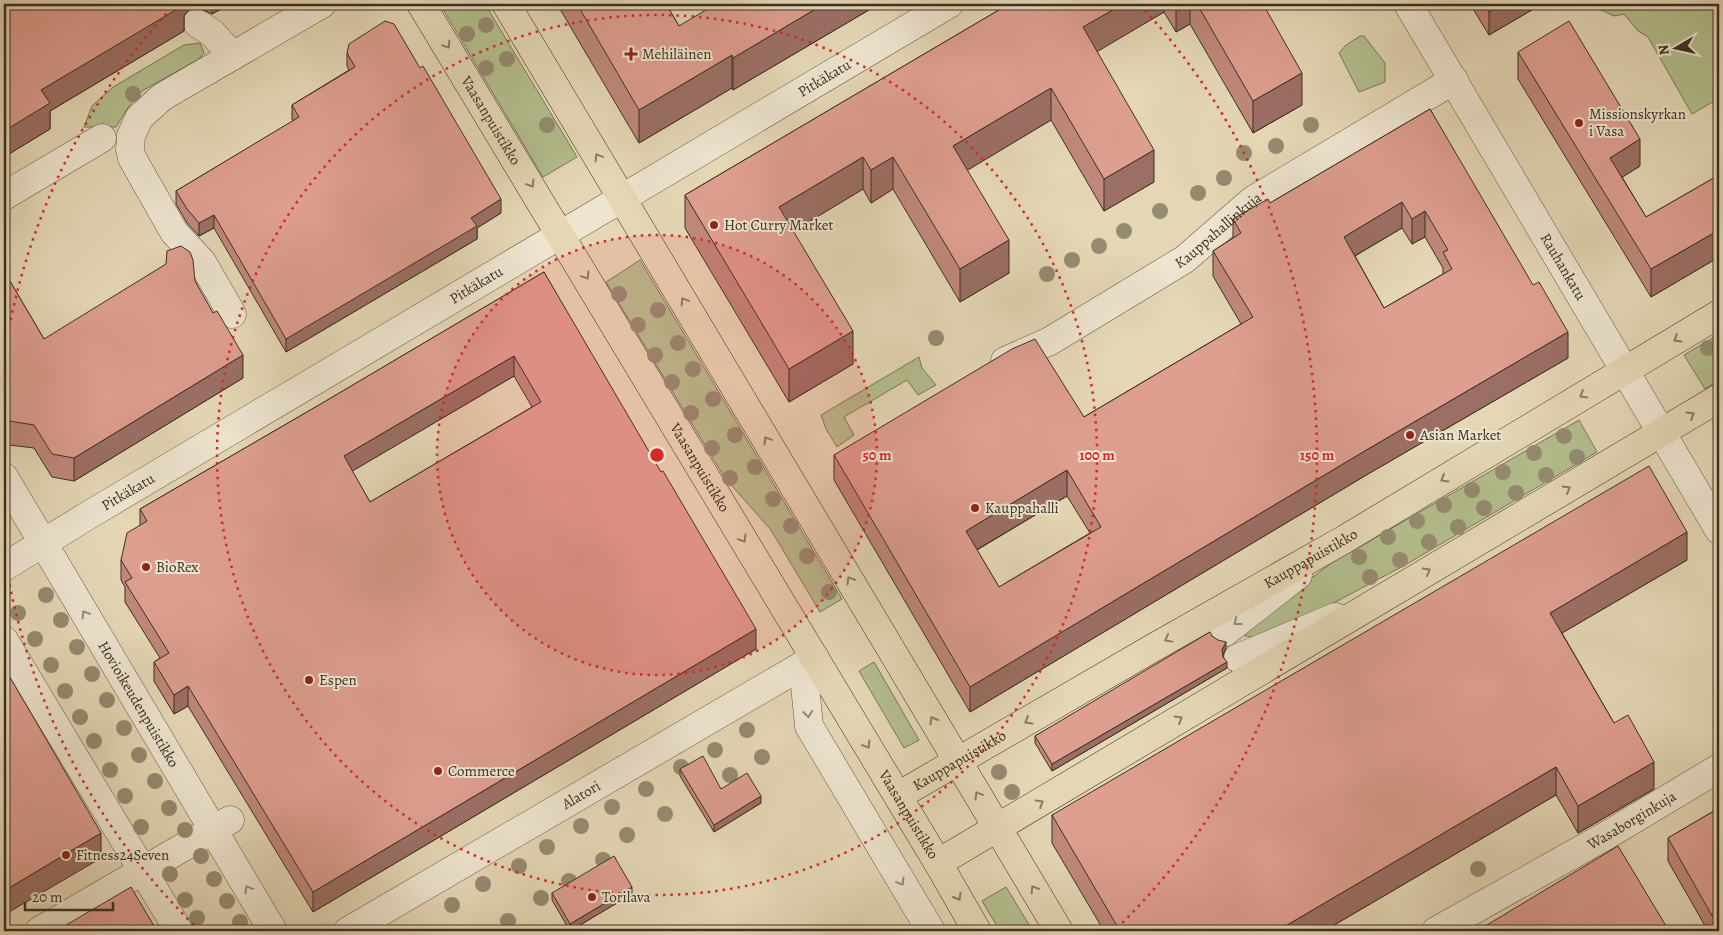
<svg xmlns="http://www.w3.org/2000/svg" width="1723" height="935" viewBox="0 0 1723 935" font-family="Alegreya,serif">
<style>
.green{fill:#b4be8e;stroke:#787758}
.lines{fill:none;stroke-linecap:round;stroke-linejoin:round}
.minor-casing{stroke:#665a47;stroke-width:29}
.major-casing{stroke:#3c3022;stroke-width:29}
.minor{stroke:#eee5d0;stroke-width:28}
.major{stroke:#e5d7b6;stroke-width:28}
.tree{fill:#958b71}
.wall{fill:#bf887c;stroke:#3c3022;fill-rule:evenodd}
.shaded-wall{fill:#9b6f65;stroke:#3c3022}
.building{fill:#de9e90;stroke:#3c3022;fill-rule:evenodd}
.oneway{stroke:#887b65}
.oneway2{stroke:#958a79}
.ring{fill:none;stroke:#d62828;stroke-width:2.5;stroke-dasharray:2.5 5}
.poi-dot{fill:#8f2418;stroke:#eee5d0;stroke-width:2}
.labels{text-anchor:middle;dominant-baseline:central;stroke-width:4;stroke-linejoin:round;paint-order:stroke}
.poi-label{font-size:15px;fill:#3c3022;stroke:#eee5d0;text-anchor:start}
.street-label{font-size:15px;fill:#3c3022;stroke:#eee5d0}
.centre{fill:#d62828;stroke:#eee5d0;stroke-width:2.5}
.ring-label{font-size:15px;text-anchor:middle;font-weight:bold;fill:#d62828;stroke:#eee5d0;stroke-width:4;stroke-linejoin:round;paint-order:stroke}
</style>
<rect width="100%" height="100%" fill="#e5d7b6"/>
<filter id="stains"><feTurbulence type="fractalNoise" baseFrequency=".004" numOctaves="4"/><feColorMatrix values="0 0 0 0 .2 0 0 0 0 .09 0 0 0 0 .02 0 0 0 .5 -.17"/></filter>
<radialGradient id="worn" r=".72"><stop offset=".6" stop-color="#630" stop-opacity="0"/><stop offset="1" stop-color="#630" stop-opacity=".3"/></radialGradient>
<!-- green -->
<g class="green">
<path d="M 440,4 L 485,4 L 577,157 L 543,177 Z"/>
<path d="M 1588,4 L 1719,4 L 1719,98 L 1692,114 L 1648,37 L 1638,31 L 1624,14 L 1614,16 Z"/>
<path d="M 1360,36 L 1364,36 L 1385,63 L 1385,82 L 1359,92 L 1339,53 L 1346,45 Z"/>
<path d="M 200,43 L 204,53 L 199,59 L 142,91 L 129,106 L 116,127 L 84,127 L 92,106 L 113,87 L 184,45 Z"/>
<path d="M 640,260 L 842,599 L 820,612 L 771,530 L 725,478 L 606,282 Z"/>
<path d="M 1719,334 L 1719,380 L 1705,389 L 1684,355 Z"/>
<path d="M 919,357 L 922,368 L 936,385 L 918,395 L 907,380 L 844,417 L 854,435 L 837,447 L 826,429 L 821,415 Z"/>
<path d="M 1579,420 L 1597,452 L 1407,564 L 1328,606 L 1253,637 L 1245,636 L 1247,631 L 1280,602 L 1330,564 Z"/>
<path d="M 874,662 L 919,740 L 904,748 L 859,671 Z"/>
<path d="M 1006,887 L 1033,931 L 1000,931 L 982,901 Z"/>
</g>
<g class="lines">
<!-- minor casing -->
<g class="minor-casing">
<g id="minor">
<path id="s1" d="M 1408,4 L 1719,530"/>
<path d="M 197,23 L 212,33 L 233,56"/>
<path d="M 4,196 L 102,138"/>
<path d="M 232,314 L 202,262 L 174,232 L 132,158 L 130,150 L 131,136 L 139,118 L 162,97 L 322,4"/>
<path id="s2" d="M 1005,361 L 1050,341 L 1185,259 L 1253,200 L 1454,80"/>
<path id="s3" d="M 4,477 L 273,931"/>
<path id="s4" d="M 4,567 L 92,513 L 949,4"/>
<path d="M 1224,633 L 1298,575"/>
<path d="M 4,640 L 179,931"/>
<path d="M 1238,658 L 1335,617"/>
<path d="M 803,665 L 809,726 L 931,931"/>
<path d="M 39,931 L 230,820"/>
<path id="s5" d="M 348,931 L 815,658"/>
<path id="s6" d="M 1436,931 L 1609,834 L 1719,768"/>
</g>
</g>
<!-- major casing -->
<g class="major-casing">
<g id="major">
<path id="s7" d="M 421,4 L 938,863 L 977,931"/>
<path d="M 506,4 L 1059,931"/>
<path id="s8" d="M 898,796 L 1151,649 L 1345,539 L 1719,314"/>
<path d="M 938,863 L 1719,398"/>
</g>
</g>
<!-- minor -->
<use href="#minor" class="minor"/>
<!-- major -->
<use href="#major" class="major"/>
</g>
<!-- trees -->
<g class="tree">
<circle cx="486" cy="25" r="8"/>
<circle cx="467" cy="34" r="8"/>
<circle cx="507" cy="59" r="8"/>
<circle cx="486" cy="68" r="8"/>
<circle cx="133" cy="94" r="8"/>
<circle cx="547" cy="125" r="8"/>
<circle cx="1311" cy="125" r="8"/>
<circle cx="1276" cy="146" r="8"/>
<circle cx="1244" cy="153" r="8"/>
<circle cx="1224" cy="178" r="8"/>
<circle cx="1198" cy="193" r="8"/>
<circle cx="1160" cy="211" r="8"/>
<circle cx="1124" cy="231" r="8"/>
<circle cx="1099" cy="246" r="8"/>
<circle cx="1072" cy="260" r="8"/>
<circle cx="1047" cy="274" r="8"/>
<circle cx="619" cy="294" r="8"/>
<circle cx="658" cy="310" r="8"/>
<circle cx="638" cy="325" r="8"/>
<circle cx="936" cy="338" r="8"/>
<circle cx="678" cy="343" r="8"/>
<circle cx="1708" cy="348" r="8"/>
<circle cx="655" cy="355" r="8"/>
<circle cx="693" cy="369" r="8"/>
<circle cx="672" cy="382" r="8"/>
<circle cx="713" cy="399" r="8"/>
<circle cx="691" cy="413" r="8"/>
<circle cx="735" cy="435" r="8"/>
<circle cx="1564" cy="436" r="8"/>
<circle cx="712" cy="448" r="8"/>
<circle cx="1534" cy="453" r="8"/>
<circle cx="1577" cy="457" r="8"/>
<circle cx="755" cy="467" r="8"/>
<circle cx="1503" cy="472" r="8"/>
<circle cx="1546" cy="475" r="8"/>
<circle cx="730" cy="478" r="8"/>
<circle cx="1472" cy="490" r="8"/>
<circle cx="1516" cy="493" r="8"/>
<circle cx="773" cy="499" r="8"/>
<circle cx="1444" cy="505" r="8"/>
<circle cx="1484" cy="508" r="8"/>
<circle cx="1417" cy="521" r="8"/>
<circle cx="791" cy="526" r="8"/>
<circle cx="1458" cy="527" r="8"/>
<circle cx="1388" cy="537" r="8"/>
<circle cx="1429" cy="542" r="8"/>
<circle cx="807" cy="556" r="8"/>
<circle cx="1359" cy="557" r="8"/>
<circle cx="1400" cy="560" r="8"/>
<circle cx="1370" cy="577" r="8"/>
<circle cx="829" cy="592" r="8"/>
<circle cx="46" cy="595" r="8"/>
<circle cx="18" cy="613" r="8"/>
<circle cx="61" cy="620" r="8"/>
<circle cx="35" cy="639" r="8"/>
<circle cx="77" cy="647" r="8"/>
<circle cx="51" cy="665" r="8"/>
<circle cx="92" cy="674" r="8"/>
<circle cx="65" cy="691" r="8"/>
<circle cx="107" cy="700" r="8"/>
<circle cx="80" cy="717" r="8"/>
<circle cx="124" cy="728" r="8"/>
<circle cx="747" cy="730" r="8"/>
<circle cx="94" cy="741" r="8"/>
<circle cx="715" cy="750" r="8"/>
<circle cx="139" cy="755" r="8"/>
<circle cx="762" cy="757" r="8"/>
<circle cx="681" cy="767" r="8"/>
<circle cx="110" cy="770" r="8"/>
<circle cx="999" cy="772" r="8"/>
<circle cx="730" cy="775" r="8"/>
<circle cx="155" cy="781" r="8"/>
<circle cx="646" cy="789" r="8"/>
<circle cx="1012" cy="792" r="8"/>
<circle cx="125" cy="796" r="8"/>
<circle cx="612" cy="807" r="8"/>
<circle cx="169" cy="808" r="8"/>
<circle cx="665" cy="814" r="8"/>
<circle cx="581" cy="826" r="8"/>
<circle cx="141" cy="827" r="8"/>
<circle cx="185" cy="830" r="8"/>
<circle cx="627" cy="835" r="8"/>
<circle cx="547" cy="847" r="8"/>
<circle cx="201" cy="856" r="8"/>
<circle cx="603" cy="860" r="8"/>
<circle cx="519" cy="866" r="8"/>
<circle cx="1478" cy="869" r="8"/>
<circle cx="170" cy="874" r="8"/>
<circle cx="214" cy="879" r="8"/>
<circle cx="569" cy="881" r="8"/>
<circle cx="483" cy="884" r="8"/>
<circle cx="541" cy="898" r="8"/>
<circle cx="185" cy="900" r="8"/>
<circle cx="227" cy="901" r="8"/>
<circle cx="452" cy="905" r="8"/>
<circle cx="197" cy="918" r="8"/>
<circle cx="508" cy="921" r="8"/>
<circle cx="240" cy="922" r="8"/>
</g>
<!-- wall -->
<g class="wall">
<path d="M 16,4 L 230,4 L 212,14 L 198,8 L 190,9 L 184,15 L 184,31 L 50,111 L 50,129 L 4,157 L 4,11 Z"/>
<path d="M 557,4 L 666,4 L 679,26 L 879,4 L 733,90 L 732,88 L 639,143 Z"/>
<path d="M 1009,4 L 1263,4 L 1302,105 L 1253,133 L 1190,24 L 1176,32 L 1164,12 L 1097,51 L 1154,182 L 1104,211 L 1051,120 L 967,170 L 1009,273 L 960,302 L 893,189 L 871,203 L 863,189 L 793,231 L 853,364 L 789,402 L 685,228 L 685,195 Z"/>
<path d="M 1470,4 L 1542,4 L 1489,35 Z"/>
<path d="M 1518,52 L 1640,166 L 1622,177 L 1646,217 L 1719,175 L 1719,257 L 1651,297 L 1518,79 Z"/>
<path d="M 347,53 L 501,213 L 477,228 L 477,239 L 286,352 L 214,228 L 199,236 L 187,223 L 176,204 L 176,191 L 293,121 L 292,119 L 292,105 L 349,70 L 347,66 Z"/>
<path d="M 1430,109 L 1568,358 L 1368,474 L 970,712 L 834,480 L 834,455 L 1084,417 L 1241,324 L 1213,276 L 1213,251 L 1233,238 L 1233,219 L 1270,203 ZM 1402,228 L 1412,244 L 1425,237 L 1443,268 L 1443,274 L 1384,308 L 1355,256 ZM 1067,496 L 1090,533 L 999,587 L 977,550 Z"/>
<path d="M 4,271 L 44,339 L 195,281 L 243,378 L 74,481 L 52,477 L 34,448 L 9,445 L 4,435 Z"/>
<path d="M 544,272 L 756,649 L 313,912 L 188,706 L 174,714 L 154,681 L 154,662 L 160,658 L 125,602 L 125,587 L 121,580 L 121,560 L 140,526 L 140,509 L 319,405 ZM 514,376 L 532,407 L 370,502 L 352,471 Z"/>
<path d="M 1687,560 L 1562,633 L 1614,723 L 1654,789 L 1578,833 L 1556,795 L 1324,931 L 1104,931 L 1052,843 L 1052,815 Z"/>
<path d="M 1212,636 L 1226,648 L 1223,655 L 1227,668 L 1052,771 L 1035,743 L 1035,736 Z"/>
<path d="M 680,769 L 721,789 L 761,803 L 714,832 L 680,776 Z"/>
<path d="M 1719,808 L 1719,931 L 1708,931 L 1668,861 L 1668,838 Z"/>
<path d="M 552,893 L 632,894 L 570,931 L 552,900 Z"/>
</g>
<!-- shaded-wall -->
<g class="shaded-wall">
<path d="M 182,4 L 190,4 L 190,9 L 184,15 L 184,31 L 50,111 L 50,129 L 4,157 L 4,131 L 41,90 Z"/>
<path d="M 212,4 L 230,4 L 212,14 Z"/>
<path d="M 824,4 L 879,4 L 733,90 L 733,58 Z"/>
<path d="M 1123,4 L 1164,4 L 1164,12 L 1083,60 L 1083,27 Z"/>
<path d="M 1176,4 L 1190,4 L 1190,24 L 1176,32 Z"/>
<path d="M 1502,4 L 1542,4 L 1489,35 L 1489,12 Z"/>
<path d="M 732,55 L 732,88 L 639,143 L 639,110 Z"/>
<path d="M 1302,73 L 1302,105 L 1253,133 L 1253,101 Z"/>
<path d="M 1051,88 L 1051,120 L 953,179 L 953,146 Z"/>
<path d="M 1640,139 L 1640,166 L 1610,185 L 1610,158 Z"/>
<path d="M 1154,150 L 1154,182 L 1104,211 L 1104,179 Z"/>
<path d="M 863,157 L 863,189 L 779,240 L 779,207 Z"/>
<path d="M 893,157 L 893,189 L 871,203 L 871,170 Z"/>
<path d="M 501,199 L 501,213 L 477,228 L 477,239 L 286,352 L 286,339 L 471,218 Z"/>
<path d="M 1402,202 L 1402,228 L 1344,262 L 1344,237 Z"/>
<path d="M 1425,211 L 1425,237 L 1412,244 L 1412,219 Z"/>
<path d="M 214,215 L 214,228 L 199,236 L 199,223 Z"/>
<path d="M 1719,230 L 1719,257 L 1651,297 L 1651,269 Z"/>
<path d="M 1009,240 L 1009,273 L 960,302 L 960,269 Z"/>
<path d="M 853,331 L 853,364 L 789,402 L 789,369 Z"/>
<path d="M 1568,332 L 1568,358 L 1368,474 L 970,712 L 970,687 L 1368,449 Z"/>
<path d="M 243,355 L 243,378 L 74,481 L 74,458 Z"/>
<path d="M 514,356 L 514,376 L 344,476 L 344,456 Z"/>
<path d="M 1067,470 L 1067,496 L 966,556 L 966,531 Z"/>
<path d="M 1687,532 L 1687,560 L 1550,640 L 1550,613 Z"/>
<path d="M 756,629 L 756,649 L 313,912 L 313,892 Z"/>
<path d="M 1226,642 L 1226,648 L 1222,657 L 1222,650 Z"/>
<path d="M 1227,662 L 1227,668 L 1052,771 L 1052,764 Z"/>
<path d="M 188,686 L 188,706 L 174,714 L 174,695 Z"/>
<path d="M 1654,762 L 1654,789 L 1578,833 L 1578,806 Z"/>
<path d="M 1556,767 L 1556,795 L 1324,931 L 1277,931 Z"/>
<path d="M 761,796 L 761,803 L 714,832 L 714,825 Z"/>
<path d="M 101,833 L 101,858 L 4,915 L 4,891 Z"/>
<path d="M 632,887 L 632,894 L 570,931 L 570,924 Z"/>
</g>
<!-- building -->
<g class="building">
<path d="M 16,4 L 183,4 L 184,5 L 41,90 L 50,103 L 4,131 L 4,11 Z"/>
<path d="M 577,4 L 666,4 L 679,26 L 716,4 L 824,4 L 733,58 L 732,55 L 639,110 Z"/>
<path d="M 1009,4 L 1123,4 L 1083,27 L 1154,150 L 1104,179 L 1051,88 L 953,146 L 1009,240 L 960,269 L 893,157 L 871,170 L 863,157 L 779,207 L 853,331 L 789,369 L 685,195 Z"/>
<path d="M 1197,4 L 1263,4 L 1302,73 L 1253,101 Z"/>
<path d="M 1484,4 L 1502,4 L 1489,12 Z"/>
<path d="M 385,21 L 394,24 L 420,68 L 423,66 L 501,199 L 471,218 L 477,226 L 286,339 L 214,215 L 199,223 L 187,209 L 176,191 L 299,117 L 292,105 L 355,67 L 347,53 L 349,44 Z"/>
<path d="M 1569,21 L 1640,139 L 1610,158 L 1646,217 L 1719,175 L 1719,230 L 1651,269 L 1518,52 Z"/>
<path d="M 1430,109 L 1533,285 L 1539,282 L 1568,332 L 1368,449 L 970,687 L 834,455 L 1012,349 L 1035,339 L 1084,417 L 1253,317 L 1213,251 L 1241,233 L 1233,219 L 1268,199 L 1270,203 ZM 1402,202 L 1412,219 L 1425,211 L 1448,250 L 1443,252 L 1452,269 L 1384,308 L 1344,237 ZM 1067,470 L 1101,527 L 999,587 L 966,531 Z"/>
<path d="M 181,246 L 190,252 L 193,260 L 195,281 L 213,313 L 217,311 L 243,355 L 74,458 L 52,454 L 34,425 L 9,421 L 4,412 L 4,271 L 44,339 L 166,264 L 167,251 Z"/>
<path d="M 544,272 L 661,472 L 663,471 L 756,629 L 313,892 L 188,686 L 174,695 L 154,662 L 169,653 L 125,582 L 132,578 L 121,560 L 127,533 L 147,521 L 140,509 L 319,405 ZM 514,356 L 541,402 L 370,502 L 344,456 Z"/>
<path d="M 1649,466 L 1687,532 L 1550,613 L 1614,723 L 1628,715 L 1654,762 L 1578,806 L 1556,767 L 1277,931 L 1120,931 L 1052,815 Z"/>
<path d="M 1210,632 L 1212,636 L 1218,640 L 1226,642 L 1222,650 L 1223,657 L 1227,662 L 1052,764 L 1035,736 Z"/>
<path d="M 4,667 L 101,833 L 4,891 Z"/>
<path d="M 703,756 L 721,789 L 747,773 L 761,796 L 714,825 L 680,769 Z"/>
<path d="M 1719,808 L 1719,928 L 1668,838 Z"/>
<path d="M 1618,846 L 1669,931 L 1477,931 Z"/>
<path d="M 614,856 L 632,887 L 570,924 L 552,893 Z"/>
<path d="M 131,887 L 157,931 L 56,931 Z"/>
</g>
<!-- one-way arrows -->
<defs><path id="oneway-chevron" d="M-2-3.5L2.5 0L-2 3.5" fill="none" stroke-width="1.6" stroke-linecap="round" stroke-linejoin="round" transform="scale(1.25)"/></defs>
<g class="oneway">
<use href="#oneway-chevron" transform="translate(447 45) rotate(58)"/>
<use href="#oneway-chevron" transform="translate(598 157) rotate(-121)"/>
<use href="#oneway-chevron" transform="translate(531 184) rotate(59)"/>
<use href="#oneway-chevron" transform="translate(586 276) rotate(59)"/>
<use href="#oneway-chevron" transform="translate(684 301) rotate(-121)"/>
<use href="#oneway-chevron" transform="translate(1677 339) rotate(149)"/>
<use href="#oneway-chevron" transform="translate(1583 395) rotate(149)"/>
<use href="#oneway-chevron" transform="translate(1691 415) rotate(-31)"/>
<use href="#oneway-chevron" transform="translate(767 440) rotate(-121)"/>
<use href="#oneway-chevron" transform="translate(1444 479) rotate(149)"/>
<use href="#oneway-chevron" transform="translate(1567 489) rotate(-30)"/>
<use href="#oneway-chevron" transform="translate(743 539) rotate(59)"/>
<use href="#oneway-chevron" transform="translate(1427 571) rotate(-30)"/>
<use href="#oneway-chevron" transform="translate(850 580) rotate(-121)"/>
<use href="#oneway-chevron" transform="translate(1168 639) rotate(151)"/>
<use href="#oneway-chevron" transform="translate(1179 719) rotate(-31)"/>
<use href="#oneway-chevron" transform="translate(933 720) rotate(-120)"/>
<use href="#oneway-chevron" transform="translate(1028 721) rotate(150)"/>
<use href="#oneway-chevron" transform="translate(867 745) rotate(59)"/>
<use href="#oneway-chevron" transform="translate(978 795) rotate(-121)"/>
<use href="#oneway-chevron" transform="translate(1040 803) rotate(-31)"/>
<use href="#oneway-chevron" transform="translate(1034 889) rotate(-121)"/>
<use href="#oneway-chevron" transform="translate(958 897) rotate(60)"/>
</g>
<g class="oneway2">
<use href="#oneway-chevron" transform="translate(85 614) rotate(-121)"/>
<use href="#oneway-chevron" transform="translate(1237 622) rotate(142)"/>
<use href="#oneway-chevron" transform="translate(808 714) rotate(84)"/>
<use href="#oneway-chevron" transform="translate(901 882) rotate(59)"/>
<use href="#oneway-chevron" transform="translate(248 889) rotate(-121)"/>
</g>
<!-- distance rings -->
<circle cx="657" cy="455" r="220" fill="#d62828" fill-opacity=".12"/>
<g class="ring">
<circle cx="657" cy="455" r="220"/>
<circle cx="657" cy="455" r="440"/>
<path d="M199 930A660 660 0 0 1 4 553M4 357A660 660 0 0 1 174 5M1140 5A660 660 0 0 1 1115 930"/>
</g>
<!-- markers -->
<g class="poi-dot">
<path d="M628.5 46.5h5v5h5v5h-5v5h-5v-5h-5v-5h5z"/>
<circle cx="1579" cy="123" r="5"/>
<circle cx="714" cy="225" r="5"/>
<circle cx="1410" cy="435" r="5"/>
<circle cx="975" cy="508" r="5"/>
<circle cx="146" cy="567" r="5"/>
<circle cx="309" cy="680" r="5"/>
<circle cx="438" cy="771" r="5"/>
<circle cx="66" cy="855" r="5"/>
<circle cx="592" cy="897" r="5"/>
</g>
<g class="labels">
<!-- poi labels -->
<g class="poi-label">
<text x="642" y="54">Mehiläinen</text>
<text x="1589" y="114">Missionskyrkan<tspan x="1589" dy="17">i Vasa</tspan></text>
<text x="724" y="225">Hot Curry Market</text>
<text x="1420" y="435">Asian Market</text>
<text x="985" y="508">Kauppahalli</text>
<text x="156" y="567">BioRex</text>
<text x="319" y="680">Espen</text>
<text x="448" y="771">Commerce</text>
<text x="76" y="855">Fitness24Seven</text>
<text x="602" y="897">Torilava</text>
</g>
<!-- street labels -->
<g class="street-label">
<text stroke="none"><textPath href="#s4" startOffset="955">Pitkäkatu</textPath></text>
<text stroke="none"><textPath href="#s7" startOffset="136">Vaasanpuistikko</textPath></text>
<text stroke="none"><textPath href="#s2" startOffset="251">Kauppahallinkuja</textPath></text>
<text stroke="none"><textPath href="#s1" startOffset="305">Rauhankatu</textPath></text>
<text stroke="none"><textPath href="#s4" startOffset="550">Pitkäkatu</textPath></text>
<text stroke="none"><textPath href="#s7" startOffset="541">Vaasanpuistikko</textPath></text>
<text stroke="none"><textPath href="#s4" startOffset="145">Pitkäkatu</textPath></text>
<text stroke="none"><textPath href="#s8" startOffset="476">Kauppapuistikko</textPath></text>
<text stroke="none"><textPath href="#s3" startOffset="264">Hovioikeudenpuistikko</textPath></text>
<text stroke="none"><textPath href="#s8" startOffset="71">Kauppapuistikko</textPath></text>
<text stroke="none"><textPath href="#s5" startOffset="270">Alatori</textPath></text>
<text stroke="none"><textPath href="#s7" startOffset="946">Vaasanpuistikko</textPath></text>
<text stroke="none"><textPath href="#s6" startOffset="225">Wasaborginkuja</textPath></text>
</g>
</g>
<circle cx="657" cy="455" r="8" class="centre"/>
<g class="ring-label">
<text x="877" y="460">50 m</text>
<text x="1097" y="460">100 m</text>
<text x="1317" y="460">150 m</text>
</g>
<!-- margin -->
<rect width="1723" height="935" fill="none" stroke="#e5d7b6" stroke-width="20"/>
<rect x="5" y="5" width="1713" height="925" fill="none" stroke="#3c3022" stroke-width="2.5"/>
<rect x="10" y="10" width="1703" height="915" fill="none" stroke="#3c3022"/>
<!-- north arrow -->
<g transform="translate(1676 48) rotate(261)" stroke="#eee5d0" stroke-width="4" paint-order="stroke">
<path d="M0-4L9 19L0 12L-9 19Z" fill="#3c3022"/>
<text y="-8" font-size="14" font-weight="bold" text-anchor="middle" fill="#3c3022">N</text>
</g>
<!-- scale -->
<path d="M25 902v8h88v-8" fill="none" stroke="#3c3022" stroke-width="2.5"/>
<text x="32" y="902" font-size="15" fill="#3c3022" stroke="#eee5d0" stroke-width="4" paint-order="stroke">20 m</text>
<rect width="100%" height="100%" filter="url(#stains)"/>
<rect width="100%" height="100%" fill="url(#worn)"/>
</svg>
